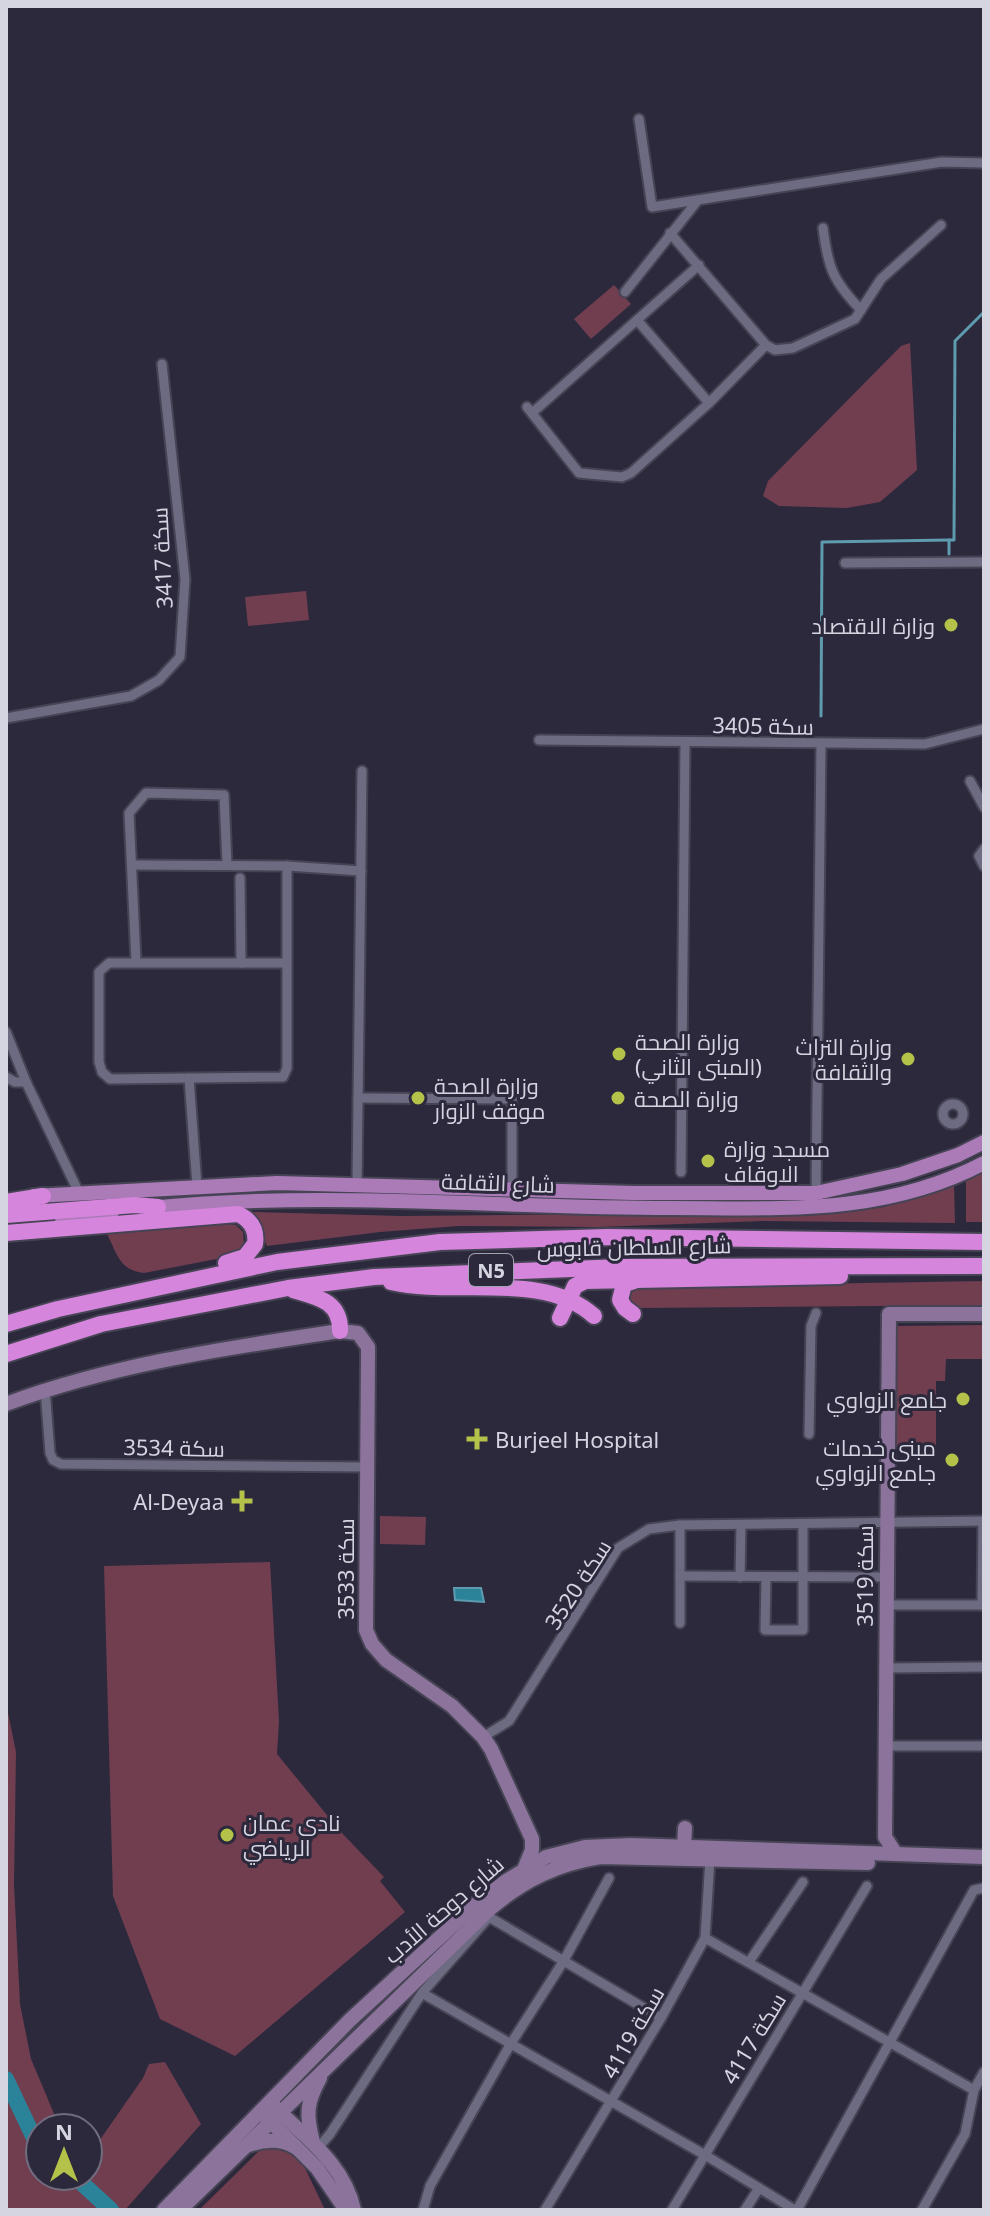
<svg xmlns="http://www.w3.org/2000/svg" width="990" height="2216" viewBox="0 0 990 2216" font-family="'Noto Sans',Cairo,sans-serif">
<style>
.green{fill:#713e50}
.water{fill:#2b839a;stroke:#5e9baf;stroke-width:2}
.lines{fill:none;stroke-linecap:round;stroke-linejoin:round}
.stream{stroke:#5e9baf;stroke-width:3}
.river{stroke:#2b839a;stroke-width:16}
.street-casing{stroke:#464454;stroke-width:13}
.secondary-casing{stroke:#464454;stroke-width:18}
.primary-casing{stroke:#464454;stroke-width:18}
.highway-casing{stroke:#464454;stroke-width:20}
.street{stroke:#6d6b81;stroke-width:9}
.secondary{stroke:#8c739c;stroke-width:14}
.primary{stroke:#ab7bb8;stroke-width:14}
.highway{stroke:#d585dc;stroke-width:16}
.poi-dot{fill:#b4c24a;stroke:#2c293d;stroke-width:3}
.labels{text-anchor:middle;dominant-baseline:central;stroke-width:6;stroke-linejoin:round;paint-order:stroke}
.shield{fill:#2c293d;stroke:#a2a1b0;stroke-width:2}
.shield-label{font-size:20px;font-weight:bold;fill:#d5d4e1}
.street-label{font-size:22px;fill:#d5d4e1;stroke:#2c293d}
.poi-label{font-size:22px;fill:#d5d4e1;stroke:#2c293d;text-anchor:start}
</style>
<rect width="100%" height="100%" fill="#2c293d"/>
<!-- green -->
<g class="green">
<path d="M 614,285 L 631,304 L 591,339 L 574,319 Z"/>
<path d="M 910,343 L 917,470 L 880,502 L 847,508 L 779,506 L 763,496 L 768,481 L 901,346 Z"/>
<path d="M 306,591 L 309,620 L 248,626 L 245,597 Z"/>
<path d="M 984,1172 L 984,1222 L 966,1222 L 966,1181 Z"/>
<path d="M 954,1184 L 955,1223 L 764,1221 L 598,1227 L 458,1226 L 380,1232 L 267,1246 L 251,1212 L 401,1216 L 851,1212 L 884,1207 Z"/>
<path d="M 217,1223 L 236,1225 L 243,1232 L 244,1245 L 237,1255 L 144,1273 C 119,1270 118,1255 107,1234 Z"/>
<path d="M 984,1281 L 984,1305 L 634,1308 L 630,1307 L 627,1292 L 634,1287 Z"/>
<path d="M 984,1325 L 984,1359 L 946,1359 L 945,1381 L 936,1381 L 936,1449 L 892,1449 L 892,1331 L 897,1326 Z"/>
<path d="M 380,1516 L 426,1517 L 425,1545 L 380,1544 Z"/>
<path d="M 270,1562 L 279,1721 L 277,1754 L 340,1831 L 384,1877 L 380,1881 L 405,1912 L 235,2056 L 160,2019 L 113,1896 L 104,1566 Z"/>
<path d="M 6,1703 L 16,1752 L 14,1884 L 20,2004 L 31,2059 L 60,2128 L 40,2128 L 40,2176 L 88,2176 L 88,2148 L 97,2144 L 143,2078 L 149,2064 L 165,2062 L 201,2124 L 125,2210 L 6,2210 Z"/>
<path d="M 263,2147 L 291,2152 L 304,2166 L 325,2210 L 199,2210 Z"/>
</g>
<!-- water -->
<path class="water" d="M 454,1588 L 481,1588 L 484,1602 L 455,1600 Z"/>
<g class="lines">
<!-- stream -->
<g class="stream">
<path d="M 949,554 L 949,540 L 954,540 L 955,341 L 984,312"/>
<path d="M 821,716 L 822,542 L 949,540"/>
</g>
<!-- river -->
<g class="river">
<path d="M 6,2079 L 35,2140 L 40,2145"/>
<path d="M 74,2176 L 111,2210"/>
</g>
<!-- street casing -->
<g class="street-casing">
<g id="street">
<path d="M 639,119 L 652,207 L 942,162 L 984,163"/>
<path d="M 823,228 C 828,268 833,281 861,310"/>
<path d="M 670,233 L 766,345 L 775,350 L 793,348 L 855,319 L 881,279 L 941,225"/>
<path d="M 625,292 L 698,200"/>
<path d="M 637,320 L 709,403"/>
<path d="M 527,407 L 579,473 L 622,477 L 631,473 L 709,403 L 766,345"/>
<path d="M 532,413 L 699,265"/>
<path d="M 845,563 L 984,562"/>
<path d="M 6,718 L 131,696 L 159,680 L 180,657 L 185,579 L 162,364"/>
<path d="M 539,740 L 925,744 L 984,729"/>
<path d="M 970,781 L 984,807"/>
<path d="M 984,849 L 979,856 L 984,866"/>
<path d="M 133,865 L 287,866 L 361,871"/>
<path d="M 287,866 L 287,1068 L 283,1077 L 110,1079 L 102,1072 L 99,1062 L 99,972 L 109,963 L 287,963"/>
<path d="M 240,878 L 241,963"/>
<path d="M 136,961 L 129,813 L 146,793 L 224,795 L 227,865"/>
<path d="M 6,1032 L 26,1082 L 80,1195"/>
<path d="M 6,1077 L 15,1082 L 26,1082"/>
<path d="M 189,1078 L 197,1186"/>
<path d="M 358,1098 L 512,1099 L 512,1190"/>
<circle cx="953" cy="1114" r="10"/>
<path d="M 681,1172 L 685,742"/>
<path d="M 357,1185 L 362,771"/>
<path d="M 816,1193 L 821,744"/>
<path d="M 45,1389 L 50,1453 L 53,1460 L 61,1464 L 367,1467"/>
<path d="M 809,1434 L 811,1326 L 816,1313"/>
<path d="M 680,1576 L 887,1577"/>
<path d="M 740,1577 L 741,1525"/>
<path d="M 766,1577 L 765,1630 L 803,1630 L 803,1525"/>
<path d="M 886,1605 L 984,1605"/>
<path d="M 982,1605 L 983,1521"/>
<path d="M 680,1623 L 680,1525"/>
<path d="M 886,1668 L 984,1667"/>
<path d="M 483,1737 L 509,1721 L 618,1548 L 649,1529 L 680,1525 L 984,1521"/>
<path d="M 886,1746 L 984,1746"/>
<path d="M 705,1938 L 974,2090"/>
<path d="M 749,1962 L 803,1882"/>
<path d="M 422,1993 L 705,2155 L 795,2210"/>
<path d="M 318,2148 L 330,2134 L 422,1993 L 489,1917 L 661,2018"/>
<path d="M 423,2210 L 430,2186 L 510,2045 L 563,1962 L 609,1878"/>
<path d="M 545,2210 L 661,2018 L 705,1938 L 710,1859"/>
<path d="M 672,2210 L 867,1886"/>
<path d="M 745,2210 L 759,2188"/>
<path d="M 797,2210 L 974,1890 L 984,1888"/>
<path d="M 922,2210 L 965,2134 L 974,2090 L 984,2072"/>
</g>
</g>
<!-- secondary casing -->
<g class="secondary-casing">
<g id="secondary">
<path d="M 6,1404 C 114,1364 227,1348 340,1331 L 358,1333 L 368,1347 L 368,1354 L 366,1630 L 372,1644 L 386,1660 L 452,1706 L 483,1737 L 491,1749 L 532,1839 L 532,1850 L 525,1867"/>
<path d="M 684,1847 L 685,1828"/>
<path d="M 896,1854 L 885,1837 L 889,1314 L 984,1314"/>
<path d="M 273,2105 C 304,2137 344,2163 354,2210"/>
<path d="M 265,2116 L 317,2168 L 346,2210"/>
<path d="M 313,2142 C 306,2115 306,2103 320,2078"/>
<path d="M 246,2146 C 262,2140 279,2137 295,2147"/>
<path d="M 164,2210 L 350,2020 L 475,1905 L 506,1881 L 546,1857 L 585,1847 L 631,1845 L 984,1857"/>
<path d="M 180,2210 L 491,1908 C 524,1880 557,1864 600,1857 L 868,1863"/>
</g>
</g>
<!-- primary casing -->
<g class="primary-casing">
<g id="primary">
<path d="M 34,1196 L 277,1183 L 633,1193 L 816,1193 L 902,1174 L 958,1155 L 984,1142"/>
<path d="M 149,1208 C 322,1190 496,1208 670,1208 C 780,1208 883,1216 984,1163"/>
<path d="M 62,1222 L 112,1212"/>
</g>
</g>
<!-- highway casing -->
<g class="highway-casing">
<g id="highway">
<path d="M 6,1202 L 43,1196"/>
<path d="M 6,1215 L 135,1205 L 158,1207"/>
<path d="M 6,1233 L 238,1214 C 251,1220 257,1230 255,1244 L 245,1257 L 226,1263"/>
<path d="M 391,1282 C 455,1297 543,1270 594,1316"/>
<path d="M 293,1290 C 317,1297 341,1301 340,1331"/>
<path d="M 633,1314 L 625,1308 L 620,1300 L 624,1284 L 634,1281"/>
<path d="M 560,1318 L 575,1286 L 585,1281 L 840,1276"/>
<path d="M 6,1324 L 58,1309 L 277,1262 L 440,1242 L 607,1237 L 984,1242"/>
<path d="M 6,1354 L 101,1324 L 288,1288 L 374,1277 L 622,1267 L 984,1266"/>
</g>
</g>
<!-- street -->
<use href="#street" class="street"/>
<!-- secondary -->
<use href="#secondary" class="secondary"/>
<!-- primary -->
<use href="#primary" class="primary"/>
<!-- highway -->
<use href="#highway" class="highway"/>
</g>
<!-- markers -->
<g class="poi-dot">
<circle cx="951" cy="625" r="8"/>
<circle cx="619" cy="1054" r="8"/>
<circle cx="908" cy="1059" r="8"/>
<circle cx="418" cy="1098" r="8"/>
<circle cx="618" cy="1098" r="8"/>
<circle cx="708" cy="1161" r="8"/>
<circle cx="963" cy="1399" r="8"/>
<path d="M473 1427h8v8h8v8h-8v8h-8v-8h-8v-8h8z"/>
<circle cx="952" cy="1460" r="8"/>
<path d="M238 1489h8v8h8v8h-8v8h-8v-8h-8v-8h8z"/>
<circle cx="227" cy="1835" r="8"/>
</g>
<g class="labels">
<!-- shield labels -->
<rect class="shield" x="469" y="1254" width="44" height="32" rx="6"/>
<g class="shield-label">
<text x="491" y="1270">N5</text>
</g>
<!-- street labels -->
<g class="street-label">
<text transform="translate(161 558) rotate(-93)">سكة 3417</text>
<text transform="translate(763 725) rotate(1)">سكة 3405</text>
<text transform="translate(498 1182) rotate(2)">شارع الثقافة</text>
<text transform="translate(634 1246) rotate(-1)">شارع السلطان قابوس</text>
<text transform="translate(174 1447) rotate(1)">سكة 3534</text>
<text transform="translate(345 1569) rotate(-90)">سكة 3533</text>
<text transform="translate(864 1576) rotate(-90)">سكة 3519</text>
<text transform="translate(577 1584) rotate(-57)">سكة 3520</text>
<text transform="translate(443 1909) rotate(-41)">شارع دوحة الأدب</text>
<text transform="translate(632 2032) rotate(-60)">سكة 4119</text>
<text transform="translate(753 2038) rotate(-59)">سكة 4117</text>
</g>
<!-- poi labels -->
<g class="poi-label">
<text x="935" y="625" text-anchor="end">وزارة الاقتصاد</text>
<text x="635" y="1041">وزارة الصحة<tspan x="635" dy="25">(المبنى الثاني)</tspan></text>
<text x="892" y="1046" text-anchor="end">وزارة التراث<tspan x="892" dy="25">والثقافة</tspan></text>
<text x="434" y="1085">وزارة الصحة<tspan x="434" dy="25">موقف الزوار</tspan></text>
<text x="634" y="1098">وزارة الصحة</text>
<text x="724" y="1148">مسجد وزارة<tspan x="724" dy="25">الاوقاف</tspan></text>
<text x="947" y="1399" text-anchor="end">جامع الزواوي</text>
<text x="495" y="1439">Burjeel Hospital</text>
<text x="936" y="1447" text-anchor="end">مبنى خدمات<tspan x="936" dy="25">جامع الزواوي</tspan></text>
<text x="224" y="1501" text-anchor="end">Al-Deyaa</text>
<text x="243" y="1822">نادي عمان<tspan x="243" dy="25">الرياضي</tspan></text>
</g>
</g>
<!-- border -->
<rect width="990" height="2216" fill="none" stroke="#d5d4e1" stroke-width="16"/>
<!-- north arrow -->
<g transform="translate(64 2152)"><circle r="38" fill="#2c293d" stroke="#706d7f" stroke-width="2"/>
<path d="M0-6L14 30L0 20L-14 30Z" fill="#b4c24a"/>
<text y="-12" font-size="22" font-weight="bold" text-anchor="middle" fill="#d5d4e1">N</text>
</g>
</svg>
